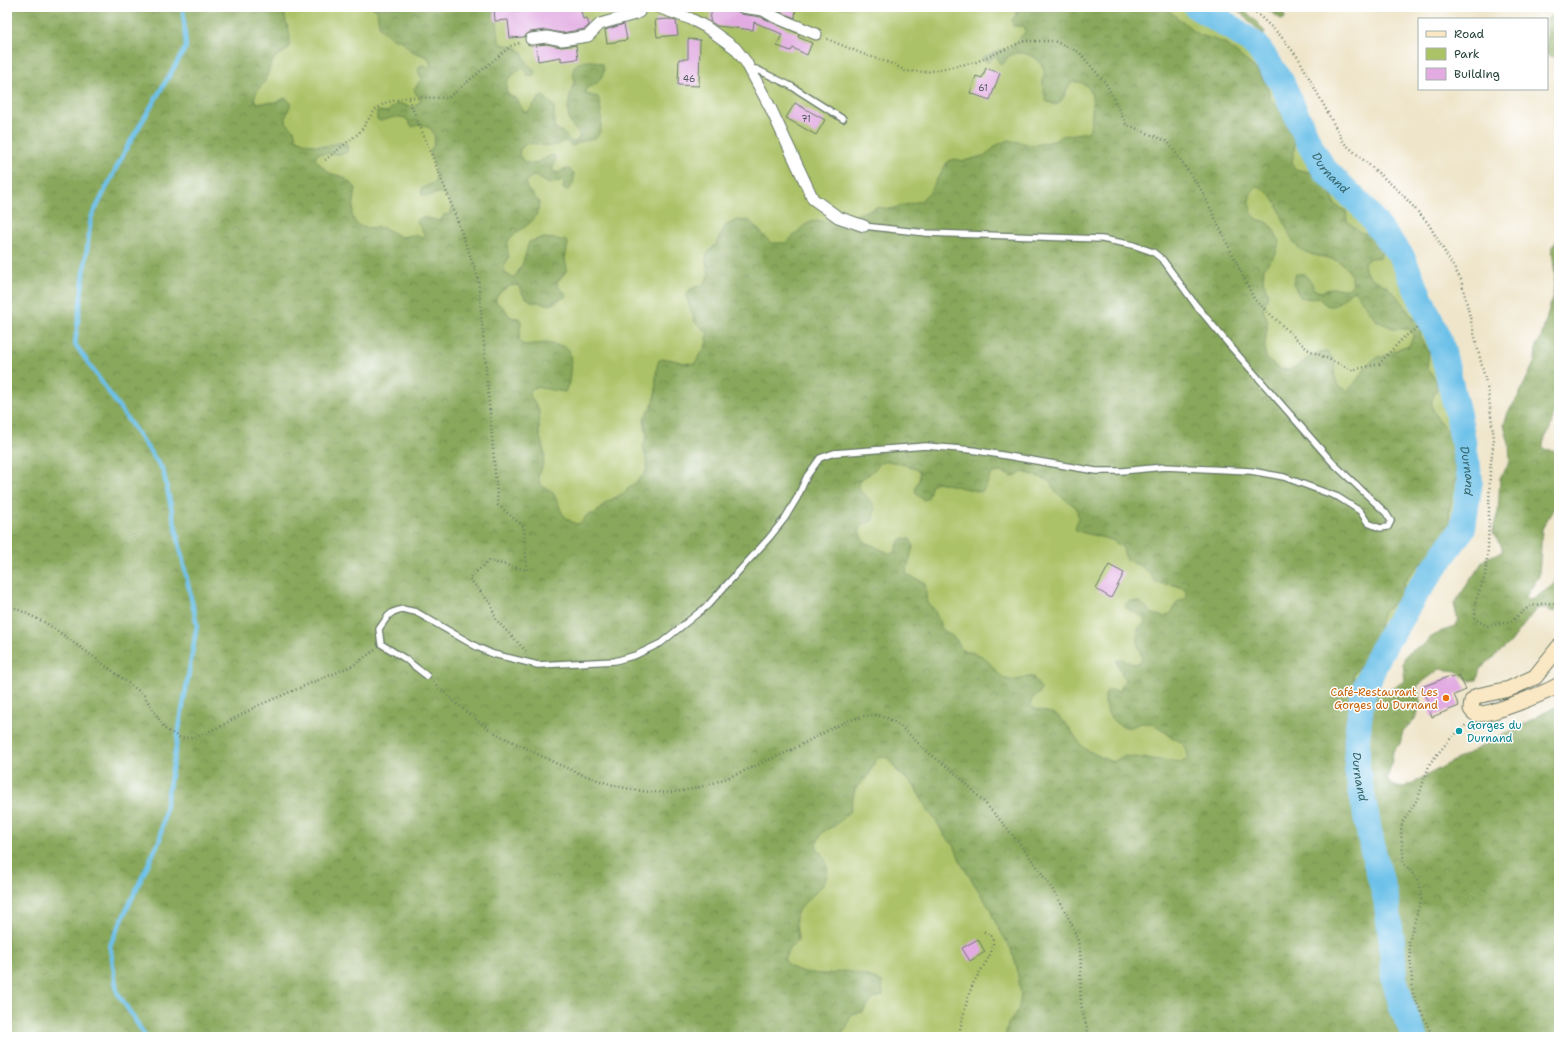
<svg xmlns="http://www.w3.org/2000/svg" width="1566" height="1044" viewBox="0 0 1566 1044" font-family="'Shantell Sans',sans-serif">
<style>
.green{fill:#acc267;stroke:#66804e}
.forest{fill:url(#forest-crowns);stroke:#547248;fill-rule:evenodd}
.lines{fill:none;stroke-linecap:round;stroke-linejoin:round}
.stream{stroke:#6dc1e9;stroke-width:4.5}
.river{stroke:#6dc1e9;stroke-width:26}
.building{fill:#e2ace2}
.lane-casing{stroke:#687868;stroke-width:8}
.street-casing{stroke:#687868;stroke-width:13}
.secondary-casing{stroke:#687868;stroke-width:17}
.path{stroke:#687868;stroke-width:2.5;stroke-dasharray:1 3;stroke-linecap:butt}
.lane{stroke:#fff;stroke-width:5.5}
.street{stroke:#fff;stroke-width:11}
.secondary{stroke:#fae7c3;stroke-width:15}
.food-dot{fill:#e8710a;stroke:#fff;stroke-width:1.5}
.culture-dot{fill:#0f9aa8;stroke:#fff;stroke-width:1.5}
.labels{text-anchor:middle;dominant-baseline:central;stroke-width:3;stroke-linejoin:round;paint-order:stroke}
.number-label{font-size:9px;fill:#505960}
.food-label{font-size:11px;fill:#c56008;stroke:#fff;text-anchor:end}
.culture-label{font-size:11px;fill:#0d838f;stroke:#fff;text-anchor:start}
.water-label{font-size:12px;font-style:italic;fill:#36656a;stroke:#fff}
</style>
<defs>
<pattern id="forest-crowns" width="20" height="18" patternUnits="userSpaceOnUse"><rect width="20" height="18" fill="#89a85c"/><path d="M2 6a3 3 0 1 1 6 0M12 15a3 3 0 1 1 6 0" fill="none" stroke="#6f8a4d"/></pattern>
</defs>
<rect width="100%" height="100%" fill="#fff"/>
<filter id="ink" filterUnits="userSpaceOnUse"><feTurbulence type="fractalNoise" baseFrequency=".025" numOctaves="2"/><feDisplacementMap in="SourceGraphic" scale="8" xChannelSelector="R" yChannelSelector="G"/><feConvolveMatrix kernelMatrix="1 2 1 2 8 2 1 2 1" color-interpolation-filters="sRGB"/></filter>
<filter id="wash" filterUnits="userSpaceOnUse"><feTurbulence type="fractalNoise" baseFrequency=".012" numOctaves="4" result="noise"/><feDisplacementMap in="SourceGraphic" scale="16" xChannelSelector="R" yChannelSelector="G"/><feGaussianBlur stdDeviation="0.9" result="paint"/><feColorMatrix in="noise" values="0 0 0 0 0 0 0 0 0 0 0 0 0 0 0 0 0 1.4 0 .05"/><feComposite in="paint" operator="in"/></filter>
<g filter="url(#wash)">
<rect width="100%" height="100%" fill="#efe5ca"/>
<!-- green -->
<path class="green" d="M 7,7 L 1227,7 L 1325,164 L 1409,255 L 1475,478 L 1455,545 L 1389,641 L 1365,697 L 1422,1037 L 7,1037 Z"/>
<!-- forest -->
<g class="forest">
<path d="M 7,7 L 284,7 C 283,21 293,32 289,47 C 287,54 279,52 275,58 C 270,64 268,73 265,81 C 261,88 256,90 254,99 L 258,103 L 276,102 L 286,98 L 291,103 L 286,116 L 286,122 L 294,130 L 296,138 C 304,143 313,146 322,146 C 331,146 339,140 348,145 L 347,152 C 339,157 327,151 317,154 L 315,159 L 326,170 L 331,174 L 342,176 L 356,188 L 352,216 C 359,234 371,225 384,228 C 390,230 395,235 401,237 L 413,235 L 424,238 L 425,236 C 423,230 419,227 417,220 L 422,217 L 440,221 L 444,215 L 451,214 L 452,206 C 440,181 437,200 422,195 L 421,189 L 435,182 C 438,170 432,162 430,151 C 436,144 436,135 430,128 L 420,124 L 413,127 L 410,125 L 407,119 C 397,114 390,119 380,121 L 377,119 L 377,111 L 388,112 C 399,99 398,104 413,107 L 420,102 L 420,97 L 416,94 L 414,89 L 421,80 L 418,69 L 420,66 L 425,65 L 429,68 L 431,66 L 428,57 L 411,51 L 402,41 L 390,37 L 381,29 L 379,25 L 377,10 L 372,7 L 496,7 L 499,42 C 504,47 511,44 517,48 C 525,52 524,63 534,70 L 535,74 L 531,76 L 528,76 L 524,68 L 520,69 L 507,80 L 506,91 L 510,96 L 517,99 L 523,111 L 528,112 L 540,97 L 543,96 L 554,106 L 554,128 L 562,132 L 572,142 L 576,142 L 580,136 C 578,130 572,128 570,122 C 565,107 571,96 574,82 C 575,77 572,71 574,67 C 581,59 594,60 602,64 L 604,70 C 602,78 596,87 587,87 L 586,89 L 586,94 L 598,97 C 601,105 605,133 595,138 C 592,140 587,140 583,141 C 579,142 576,145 572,146 L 565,141 C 560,142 561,144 557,145 C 547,148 538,143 527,143 L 520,149 L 519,155 L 524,162 L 534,164 L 552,155 L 556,157 L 552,171 L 559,173 L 562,170 L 569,169 L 574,173 C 574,180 574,185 568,190 L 563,189 L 564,182 L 562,180 L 549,184 L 536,176 L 531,177 L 526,182 L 527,189 L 539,202 C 539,234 498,227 509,256 L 504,267 L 504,272 L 511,277 L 515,277 L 523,263 L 529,242 L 542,238 L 565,240 L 568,243 L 565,259 L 567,269 C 561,282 549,280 565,293 L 566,296 L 550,305 L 538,302 L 534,303 L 524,296 L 518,285 C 508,285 501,290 496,298 L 496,302 L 504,308 L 510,317 L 519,318 L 521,322 L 519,341 L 524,345 L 546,343 L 566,347 L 569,350 L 571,363 L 569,382 L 565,392 L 535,387 L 530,390 L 530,396 L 539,410 L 539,433 L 545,455 L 541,470 L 538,475 C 540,492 549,485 554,495 C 562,509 559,516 576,524 L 581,523 L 587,515 L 596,513 L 605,503 L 622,494 L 644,475 L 647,468 L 646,459 L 643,447 L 647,436 L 644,419 C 647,411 654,406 655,397 C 657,384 654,372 659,360 C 672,356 683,366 695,363 L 706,346 L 708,333 L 695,322 L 686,296 C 689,286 698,288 705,283 L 709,274 L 706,261 L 707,254 L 716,244 L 725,226 L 737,220 L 750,221 L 771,243 L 786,243 L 805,225 L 811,222 L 818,221 L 838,222 L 877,207 L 890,209 L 920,201 L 929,193 L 948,161 L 955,159 L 964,161 L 986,155 L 997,145 L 1009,140 L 1032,145 L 1040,144 L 1057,140 L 1062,136 L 1088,132 L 1090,129 C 1092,112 1100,80 1072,82 C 1065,89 1066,99 1056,105 L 1046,101 C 1045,95 1043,89 1043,83 C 1043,78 1045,74 1044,70 C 1041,57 1019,47 1008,57 C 1006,59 1005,63 1002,65 L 999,63 L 997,55 L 988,62 L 982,60 L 983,57 L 1000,50 L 1009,50 L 1026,31 L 1024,26 L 1013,26 L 1012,20 L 1016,15 L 1016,7 L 1164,7 L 1198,34 L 1224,43 L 1256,69 L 1267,86 L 1270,99 L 1281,111 L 1296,135 L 1292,163 L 1294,169 L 1320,174 L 1327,183 L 1335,205 L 1346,211 L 1347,221 L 1360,232 L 1377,237 L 1382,241 L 1383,249 L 1380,257 L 1370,258 L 1364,263 L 1365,270 L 1370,277 L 1388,287 L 1403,303 L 1409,313 L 1419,323 L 1421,338 L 1429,352 L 1427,368 L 1436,380 L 1437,389 L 1432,400 L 1432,408 L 1439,421 L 1453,437 L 1455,443 L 1453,457 L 1457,474 L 1449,512 L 1450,531 L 1430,554 L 1408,576 L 1404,583 L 1402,595 L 1384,612 L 1380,621 L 1379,640 L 1372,653 L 1353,674 L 1354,679 L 1382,694 C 1388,687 1398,687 1405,680 L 1403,663 L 1405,656 L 1409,652 L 1422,646 L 1430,638 L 1442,631 L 1455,627 L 1458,621 L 1454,604 L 1483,561 L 1486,558 L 1502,552 L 1502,547 L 1493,534 L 1494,526 L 1498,512 L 1500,478 L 1510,462 L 1509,444 L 1504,424 L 1508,412 L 1518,397 L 1535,361 L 1536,346 L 1541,338 L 1553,295 L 1555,276 L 1552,249 L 1559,235 L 1559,397 C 1554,407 1554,415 1551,425 C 1549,435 1542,438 1543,449 L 1559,451 L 1559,472 L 1556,487 L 1558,501 L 1542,529 L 1539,576 L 1526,596 L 1527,600 L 1534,599 L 1554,584 L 1559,571 L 1559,609 L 1554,612 L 1542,608 L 1536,609 L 1510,643 L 1480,669 L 1477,680 L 1470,681 L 1456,671 L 1440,669 L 1417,686 L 1421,707 L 1415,719 L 1403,731 L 1400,744 L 1393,751 L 1391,766 L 1387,779 L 1389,783 L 1403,788 L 1559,705 L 1559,1037 L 1005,1037 L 1008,1024 L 1018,1011 L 1021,996 L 1017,968 L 1011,949 L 993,918 L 991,910 L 962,865 L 954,845 L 945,837 L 937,822 L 929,812 L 913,784 L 899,773 L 888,758 L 880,756 L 875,761 L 869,775 L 855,789 L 850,811 L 835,826 L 827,829 L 821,834 L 816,845 C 819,853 826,858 827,866 C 831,888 807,895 798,911 C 793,921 798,931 798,941 L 791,946 L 784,959 C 787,962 789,967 793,968 C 804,974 821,974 833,974 C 842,966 872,977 882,982 L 883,996 L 873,999 L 863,1012 L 851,1014 L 846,1029 L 839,1037 L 7,1037 ZM 1255,187 C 1279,188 1283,230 1296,245 C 1312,264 1348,248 1353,284 L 1348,289 L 1332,288 L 1321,292 L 1314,290 L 1312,283 L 1304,274 L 1296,274 L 1293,283 L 1300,297 L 1312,299 L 1318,297 C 1321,299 1322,303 1325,304 C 1337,312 1344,294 1354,290 L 1377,321 L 1395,329 L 1409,329 L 1414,334 L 1409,346 C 1397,346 1389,358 1377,357 C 1364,366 1359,381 1347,391 C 1333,384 1334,374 1335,361 L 1327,352 C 1299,352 1295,387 1267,359 C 1260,341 1274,322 1263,311 L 1268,294 L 1263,281 L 1264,268 L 1276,254 L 1279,242 L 1273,228 L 1267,222 L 1256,219 C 1249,209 1246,198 1255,187 ZM 888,461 L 910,466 L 920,472 C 921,485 907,490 924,500 L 928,498 L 932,484 L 937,482 L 981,492 L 986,487 L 990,475 C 999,470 1003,472 1012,477 L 1023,472 L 1043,478 L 1050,482 L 1056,492 L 1077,508 L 1078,520 L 1075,528 L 1077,531 L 1112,540 L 1123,548 C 1126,567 1133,559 1144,569 C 1149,572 1153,579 1157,583 L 1174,585 L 1186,589 L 1186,598 L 1177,602 L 1172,612 L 1165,617 L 1153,614 L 1140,602 L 1130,601 L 1126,604 L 1126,608 L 1142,616 L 1145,620 L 1144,624 L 1138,629 L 1138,644 L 1142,658 C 1137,668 1130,663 1122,659 L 1116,661 L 1125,680 L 1120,691 L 1110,690 L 1106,692 C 1102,706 1110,725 1127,727 C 1132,728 1137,724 1142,723 C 1154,722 1161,729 1169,735 C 1174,739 1180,740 1184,745 C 1187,748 1187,753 1188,756 L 1186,760 L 1181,762 L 1123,756 L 1113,762 C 1106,760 1085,750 1081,745 C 1073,734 1069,725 1058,716 C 1049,710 1037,713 1030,705 L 1033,697 L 1039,694 L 1041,689 L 1033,677 C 1024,676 1016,683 1006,679 C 996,675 992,663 983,657 C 977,653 969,652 962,650 L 956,639 L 942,629 L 934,609 L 927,603 L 925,583 L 906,574 L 913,546 L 910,539 L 905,538 L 899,541 L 895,552 L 891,554 L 863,541 L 859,531 L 863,525 L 872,521 C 879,504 871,501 859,490 L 859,480 L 871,473 L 881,463 Z"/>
<path d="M 1234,7 C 1246,7 1258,24 1265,32 L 1264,35 Z"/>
<path d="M 1263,7 L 1280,7 L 1285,17 L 1284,19 L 1281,19 Z"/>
<path d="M 1554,14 L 1559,15 L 1559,57 L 1555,58 L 1547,55 L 1547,19 Z"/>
</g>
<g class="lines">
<!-- stream -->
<path class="stream" d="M 146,1037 L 117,992 L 110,945 L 160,839 L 197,625 L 163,470 L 75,344 L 91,218 L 126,149 L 186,47 L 183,7"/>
<!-- river -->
<path class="river" id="s1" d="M 1197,7 L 1232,28 L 1257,46 L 1282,83 L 1310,145 L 1324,169 L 1362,206 L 1402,257 L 1441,344 L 1459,419 L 1470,480 L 1463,528 L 1414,596 L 1379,654 L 1362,696 L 1357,738 L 1357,769 L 1373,851 L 1386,899 L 1392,942 L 1394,978 L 1403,1010 L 1415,1037"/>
</g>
<g id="blocks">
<!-- building -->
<g class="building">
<path d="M 494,7 L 511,7 L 511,11 L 580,7 L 583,19 L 587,18 L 589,25 L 585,29 L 562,33 L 546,30 L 530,32 L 524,37 L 510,38 L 508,20 L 495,21 Z"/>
<path d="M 712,7 L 736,9 L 741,14 L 761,17 L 799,34 L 798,37 L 812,43 L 807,55 L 793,48 L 791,51 L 777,46 L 782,34 L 754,22 L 753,30 L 717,26 L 710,21 Z"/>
<path d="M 776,7 L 796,7 L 795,18 L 778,11 Z"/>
<path d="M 670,19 L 676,21 L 678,35 L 657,37 L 655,20 Z"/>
<path d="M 624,24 L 627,40 L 607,43 L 605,30 Z"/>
<path d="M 688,39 L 700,40 L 699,86 L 678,85 L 679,59 L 688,59 Z"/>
<path d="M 547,44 L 561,47 L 576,45 L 578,59 L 561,61 L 561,57 L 538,61 L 536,45 Z"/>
<path d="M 986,68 L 1000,73 L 990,100 L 970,93 L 976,76 L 982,78 Z"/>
<path d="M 795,103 L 825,120 L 816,135 L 786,118 Z"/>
<path d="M 1109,565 L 1124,573 L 1111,598 L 1096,589 Z"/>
<path d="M 1459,675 L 1466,690 L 1454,695 L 1459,706 L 1432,717 L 1427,706 L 1430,705 L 1422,687 L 1450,676 L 1451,678 Z"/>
<path d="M 978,939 L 985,952 L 970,961 L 962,948 Z"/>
</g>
</g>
</g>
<g filter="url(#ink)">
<use href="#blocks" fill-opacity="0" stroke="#687868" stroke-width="1"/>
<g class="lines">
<!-- lane casing -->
<g class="lane-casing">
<g id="lane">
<path d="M 750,69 L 756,69 L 791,86 L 843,119"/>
<path d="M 427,676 L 404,658 L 381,644 L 379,629 L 388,616 L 393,612 L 402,609 L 416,612 L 477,647 L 493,654 L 538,665 L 615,661 L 636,655 L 661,643 L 708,605 L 769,538 L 785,518 L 797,498 L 807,476 L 820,458 L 834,453 L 926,446 L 972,450 L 1096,471 L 1122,471 L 1164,467 L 1251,471 L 1284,477 L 1338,497 L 1360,511 L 1368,523 L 1380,528 L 1388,527 L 1391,521 L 1386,513 L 1333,463 L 1231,347 L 1195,304 L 1163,260 L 1153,252 L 1133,245 L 1102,239 L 926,233 L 864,226"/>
</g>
</g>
<!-- street casing -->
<g class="street-casing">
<g id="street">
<path d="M 658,7 L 691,19 L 706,27 L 735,48 L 746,62 L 770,107 L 813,199 L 838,217 L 864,226"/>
<path d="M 742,7 L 763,10 L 775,17 L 816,34"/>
<path d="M 531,39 L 547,37 L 562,40 L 588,36 L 600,24 L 635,14 L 639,12 L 641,7"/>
</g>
</g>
<!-- secondary casing -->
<g class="secondary-casing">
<path id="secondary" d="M 1559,647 L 1535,677 L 1509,689 L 1477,696 L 1472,701 L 1471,709 C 1473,712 1475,714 1478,714 C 1491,715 1547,692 1559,685"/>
</g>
<!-- path -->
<g class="path">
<path d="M 1250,7 L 1280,35 L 1299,59 L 1344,143 L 1400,192 L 1428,223 L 1461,280 L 1488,391 L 1494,439 L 1490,470 L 1488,549 L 1485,576 L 1475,603 L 1475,619 L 1487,626 L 1510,622 L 1530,606 L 1547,603 L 1559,604"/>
<path d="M 827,39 L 863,54 L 895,65 L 905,71 L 927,72 L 976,62 L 1024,41 L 1054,41 L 1079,52 L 1107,85 L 1126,124 L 1168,142 L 1202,191 L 1254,299 L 1307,349 L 1352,370 L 1379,364 L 1403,338 L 1417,328"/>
<path d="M 519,43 L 511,46 L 448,98 L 408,97 L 445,188 L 478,277 L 498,505 L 524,527 L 527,570 L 489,561 L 469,578 L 491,604 L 496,620 L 526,651"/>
<path d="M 325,160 L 359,133 L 375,110 L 385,103 L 408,97"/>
<path d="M 7,607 L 15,608 L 46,623 L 94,657 L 144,695 L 165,729 L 181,738 L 196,737 L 221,726 L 257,706 L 354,665 L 375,650"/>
<path d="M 433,682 C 452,699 470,717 492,731 C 502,737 513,742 524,747 C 569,771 630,799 681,791 C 715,786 747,769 778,756 C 806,745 844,716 873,715 C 893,714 911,737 924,749 C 934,758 946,765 956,774 C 996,811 1057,884 1076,935 C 1084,957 1079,979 1081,1002 C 1082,1014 1087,1026 1090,1037"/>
<path d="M 958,1037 C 963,1019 966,1000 973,984 C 978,973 994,954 993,942 C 993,935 987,932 981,931"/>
<path d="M 1423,1037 L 1431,1033 L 1413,994 L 1409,942 L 1421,899 L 1420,885 L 1417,878 L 1404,864 L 1401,832 L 1402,823 L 1418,798 L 1430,763 L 1451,738 L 1467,724"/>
</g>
<!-- lane -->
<use href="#lane" class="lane"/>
<!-- street -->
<use href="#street" class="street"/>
<!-- secondary -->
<use href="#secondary" class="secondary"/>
</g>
</g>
<!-- markers -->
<circle class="food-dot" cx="1446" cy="698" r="4"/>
<circle class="culture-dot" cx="1459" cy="731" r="4"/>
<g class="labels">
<!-- number labels -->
<g class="number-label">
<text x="689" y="79">46</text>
<text x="983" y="88">61</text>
<text x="806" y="119">71</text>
</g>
<!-- food labels -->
<g class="food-label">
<text x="1438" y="692">Café-Restaurant Les<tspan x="1438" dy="13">Gorges du Durnand</tspan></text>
</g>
<!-- culture labels -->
<g class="culture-label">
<text x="1467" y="725">Gorges du<tspan x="1467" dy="13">Durnand</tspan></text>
</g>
<!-- water labels -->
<g class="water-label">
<text stroke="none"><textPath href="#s1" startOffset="219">Durnand</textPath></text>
<text stroke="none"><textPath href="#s1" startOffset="555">Durnand</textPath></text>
<text stroke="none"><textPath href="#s1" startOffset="891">Durnand</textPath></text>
</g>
</g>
<!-- margin -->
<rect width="1566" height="1044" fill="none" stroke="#fff" stroke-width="24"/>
<!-- legend -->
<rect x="1418" y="18" width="130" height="72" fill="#ffffff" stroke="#a5b1ae"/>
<rect x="1426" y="31" width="20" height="6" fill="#fae7c3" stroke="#a5b1ae"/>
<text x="1454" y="38" font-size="12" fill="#1f3d34">Road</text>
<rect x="1426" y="48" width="20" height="12" fill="#acc267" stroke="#a5b1ae"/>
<text x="1454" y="58" font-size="12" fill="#1f3d34">Park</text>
<rect x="1426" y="68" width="20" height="12" fill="#e2ace2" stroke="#a5b1ae"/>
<text x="1454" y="78" font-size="12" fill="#1f3d34">Building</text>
</svg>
